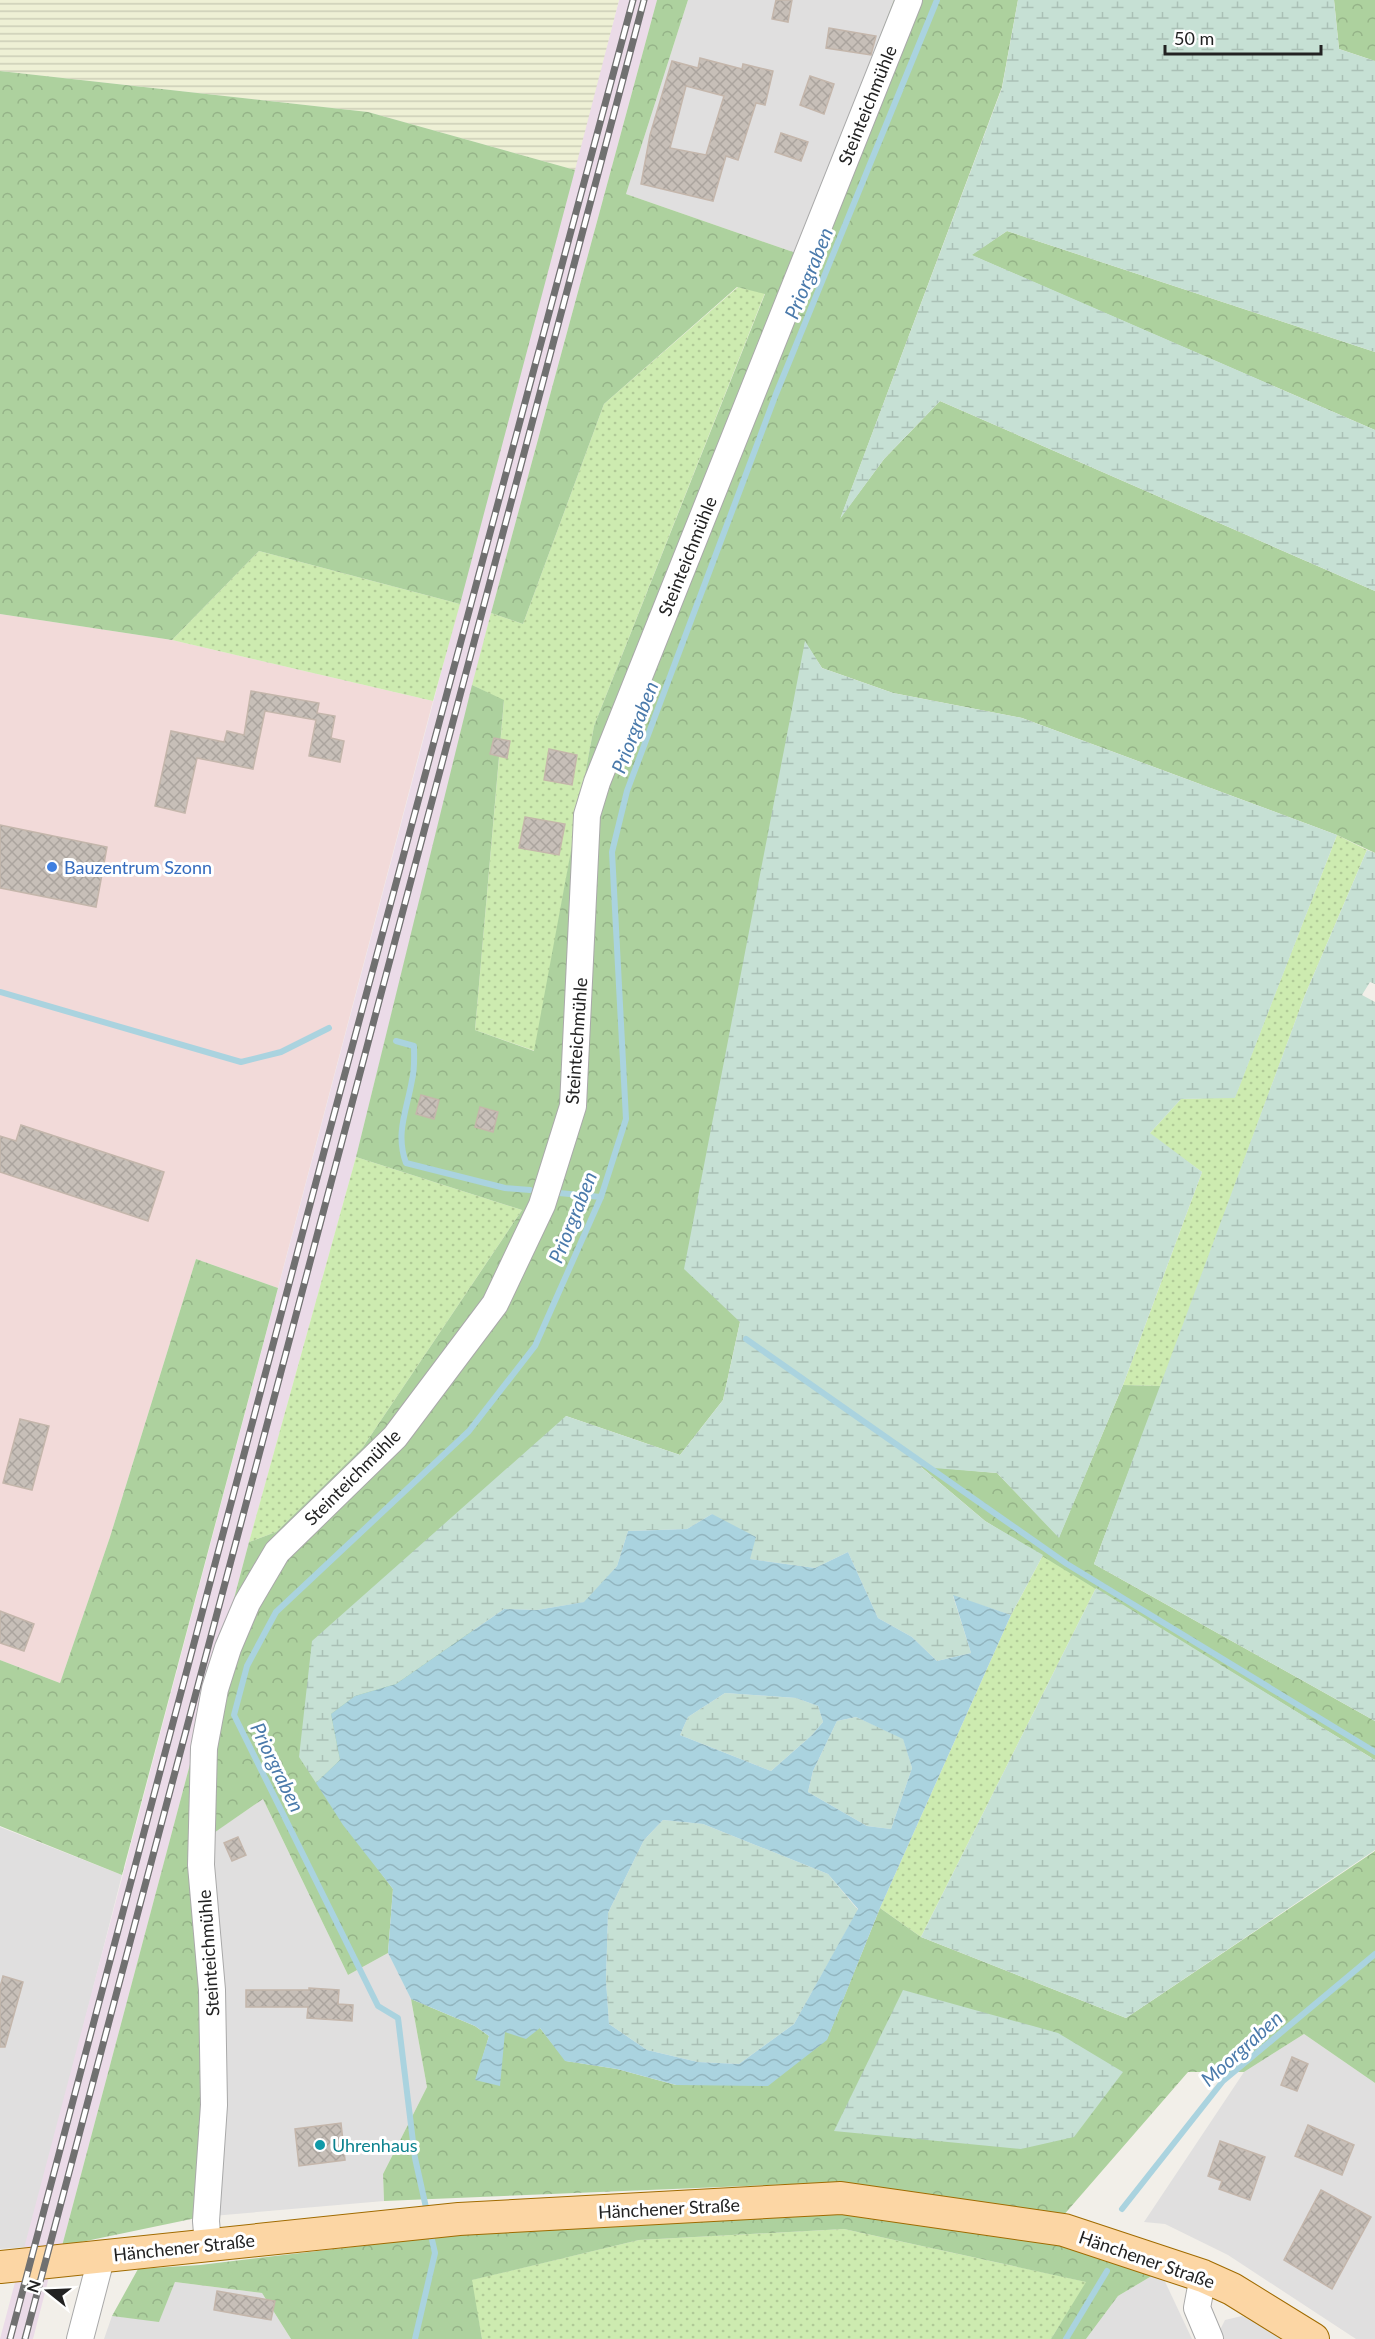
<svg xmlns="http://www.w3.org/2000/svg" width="1375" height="2339" viewBox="0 0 1375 2339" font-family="Lato,sans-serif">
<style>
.residential{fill:#e0dfdf}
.commercial{fill:#f2dad9}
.railway{fill:#ebdbe8}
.farmland{fill:url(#farmland-rules)}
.grass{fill:url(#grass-dots)}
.forest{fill:url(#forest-crowns)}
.wetland{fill:url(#wetland-marsh)}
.water{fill:url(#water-waves);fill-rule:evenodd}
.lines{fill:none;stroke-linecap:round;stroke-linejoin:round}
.stream{stroke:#aad3df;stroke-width:6}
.building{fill:url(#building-cross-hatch);stroke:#c4b6ab;stroke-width:1.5;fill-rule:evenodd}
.minor-casing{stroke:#a9a9a9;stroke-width:28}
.major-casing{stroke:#a06b00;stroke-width:34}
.minor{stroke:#fff;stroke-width:26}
.major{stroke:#fcd6a4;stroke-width:32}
.rail-casing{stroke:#707070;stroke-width:7}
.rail{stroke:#fff;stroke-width:4.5;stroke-dasharray:14;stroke-linecap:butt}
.shop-dot{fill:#3f7fe0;stroke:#fff;stroke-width:2}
.culture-dot{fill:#0f9aa8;stroke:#fff;stroke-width:2}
.labels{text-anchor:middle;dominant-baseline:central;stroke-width:6;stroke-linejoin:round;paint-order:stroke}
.street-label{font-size:18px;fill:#222;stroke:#fff}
.shop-label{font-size:18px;fill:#366cbe;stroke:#fff;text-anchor:start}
.culture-label{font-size:18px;fill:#0d838f;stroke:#fff;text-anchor:start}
.water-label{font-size:20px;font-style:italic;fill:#4a7aab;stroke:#fff}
</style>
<defs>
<pattern id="farmland-rules" width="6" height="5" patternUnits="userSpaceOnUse" patternTransform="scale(1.5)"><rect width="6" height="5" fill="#eef0d5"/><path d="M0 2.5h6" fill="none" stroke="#ccceb7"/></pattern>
<pattern id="grass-dots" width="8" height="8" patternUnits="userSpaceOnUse" patternTransform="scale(1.5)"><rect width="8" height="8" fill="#cdebb0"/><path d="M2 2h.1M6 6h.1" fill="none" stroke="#b0c997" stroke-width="1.8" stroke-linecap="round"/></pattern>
<pattern id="forest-crowns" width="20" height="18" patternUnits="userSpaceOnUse" patternTransform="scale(1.5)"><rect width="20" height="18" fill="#add19e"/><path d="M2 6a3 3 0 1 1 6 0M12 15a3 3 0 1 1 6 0" fill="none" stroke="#95b388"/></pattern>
<pattern id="wetland-marsh" width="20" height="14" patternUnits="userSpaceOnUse" patternTransform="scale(1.5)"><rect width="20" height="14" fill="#c6e0d4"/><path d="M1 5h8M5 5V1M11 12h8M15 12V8" fill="none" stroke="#aac0b6"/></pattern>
<pattern id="water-waves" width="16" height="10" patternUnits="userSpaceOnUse" patternTransform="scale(1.5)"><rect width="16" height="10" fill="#aad3df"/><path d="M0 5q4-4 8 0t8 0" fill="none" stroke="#92b5bf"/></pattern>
<pattern id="building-cross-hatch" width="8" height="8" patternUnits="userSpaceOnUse" patternTransform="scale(1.5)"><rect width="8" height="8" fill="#c7bfb8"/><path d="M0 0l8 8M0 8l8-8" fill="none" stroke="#aba49e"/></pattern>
</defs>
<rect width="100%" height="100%" fill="#f2efe9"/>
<!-- residential -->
<g class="residential">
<path d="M 688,0 L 894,0 L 796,253 L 626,194 Z"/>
<path d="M 263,1799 L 348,1975 L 388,1953 L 411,1999 L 427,2087 L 383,2174 L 384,2201 L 201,2217 L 194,1846 Z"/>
<path d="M 0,1827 L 122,1875 L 27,2247 L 0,2249 Z"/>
<path d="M 1304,2034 L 1375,2083 L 1375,2339 L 1356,2339 L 1228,2255 L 1165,2224 L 1144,2222 L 1244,2072 Z"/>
<path d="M 1160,2271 L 1192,2339 L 1086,2339 L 1118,2296 Z"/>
<path d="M 175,2282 L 262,2293 L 291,2339 L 104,2339 L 112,2316 L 159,2321 Z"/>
<path d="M 1242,2316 L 1275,2331 L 1287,2339 L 1220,2339 L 1218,2334 L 1225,2320 Z"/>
</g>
<!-- commercial -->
<path class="commercial" d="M 0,614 L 172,640 L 433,701 L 278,1288 L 196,1259 L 110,1537 L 60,1683 L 0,1660 Z"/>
<!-- railway -->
<path class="railway" d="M 619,0 L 657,0 L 491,613 L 356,1157 L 249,1542 L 62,2246 L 49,2277 L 33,2339 L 0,2339 Z"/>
<!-- farmland -->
<path class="farmland" d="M 0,0 L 619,0 L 575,170 L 368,112 L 0,71 Z"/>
<!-- grass -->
<g class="grass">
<path d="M 738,287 L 765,293 L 594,726 L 535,1051 L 475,1030 L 504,701 L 472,685 L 491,613 L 523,624 L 604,404 Z"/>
<path d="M 259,551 L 460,604 L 433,701 L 172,640 Z"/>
<path d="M 1337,835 L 1367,850 L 1305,995 L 1161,1386 L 1123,1385 L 1202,1172 L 1149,1134 L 1181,1099 L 1235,1097 Z"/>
<path d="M 356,1157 L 522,1210 L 363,1447 L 276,1532 L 249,1542 Z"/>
<path d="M 1043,1555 L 1096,1588 L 921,1937 L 880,1908 L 1011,1615 Z"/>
<path d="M 844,2229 L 1087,2282 L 1051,2339 L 482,2339 L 471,2280 L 639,2240 Z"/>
</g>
<!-- forest -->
<g class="forest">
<path d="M 657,0 L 688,0 L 626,194 L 796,253 L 894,0 L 1018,0 L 1002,87 L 841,517 L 884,459 L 940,401 L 1375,591 L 1375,853 L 1337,835 L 1022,718 L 893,693 L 822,668 L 805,642 L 740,1322 L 723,1400 L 680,1455 L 566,1416 L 372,1861 L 393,1889 L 388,1953 L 348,1975 L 263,1799 L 195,1846 L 207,1989 L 201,2217 L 62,2246 L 249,1542 L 276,1532 L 363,1447 L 522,1210 L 356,1157 L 472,685 L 504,700 L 475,1030 L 534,1051 L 594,726 L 765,294 L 737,287 L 604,404 L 523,624 L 491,613 Z"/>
<path d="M 1334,0 L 1375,0 L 1375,61 L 1339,49 Z"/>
<path d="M 0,71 L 368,112 L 575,170 L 460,604 L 259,551 L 172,640 L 0,614 Z"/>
<path d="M 1007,231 L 1375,352 L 1375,430 L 971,255 Z"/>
<path d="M 196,1259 L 278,1288 L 122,1875 L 0,1826 L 0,1660 L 60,1683 L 110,1537 Z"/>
<path d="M 1123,1385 L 1161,1386 L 1094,1564 L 1375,1721 L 1375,1760 L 985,1521 L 920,1466 L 997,1473 L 1059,1537 Z"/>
<path d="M 1375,1851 L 1375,2083 L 1304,2034 L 1244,2072 L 1188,2072 L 1062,2217 L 842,2182 L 384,2201 L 383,2174 L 427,2087 L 411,1999 L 475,2026 L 489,2036 L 476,2080 L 505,2032 L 540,2028 L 566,2061 L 617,2069 L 676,2085 L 827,2039 L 880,1908 L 921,1937 L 1126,2018 Z"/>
<path d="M 841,2209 L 1048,2242 L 1160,2271 L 1118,2296 L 1086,2339 L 1051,2339 L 1086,2282 L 844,2229 L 639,2240 L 472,2280 L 482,2339 L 291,2339 L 262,2293 L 175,2282 L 159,2322 L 112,2316 L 138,2269 L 200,2265 L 462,2234 Z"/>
</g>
<!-- wetland -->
<g class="wetland">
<path d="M 1018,0 L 1334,0 L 1339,49 L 1375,61 L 1375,352 L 1007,231 L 972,255 L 1375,430 L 1375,591 L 940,401 L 884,459 L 840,519 L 1002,88 Z"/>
<path d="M 805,641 L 822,668 L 893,693 L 1022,718 L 1337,835 L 1235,1098 L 1181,1099 L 1150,1133 L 1202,1172 L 1123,1385 L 1059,1538 L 997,1473 L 921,1467 L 985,1521 L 1043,1555 L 1011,1615 L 953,1596 L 971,1653 L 937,1661 L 912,1637 L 878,1618 L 848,1552 L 815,1568 L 749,1559 L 712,1514 L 687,1529 L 628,1531 L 617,1566 L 585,1602 L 537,1610 L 504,1609 L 396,1684 L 355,1696 L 331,1714 L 340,1760 L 316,1783 L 299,1757 L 312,1641 L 566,1416 L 680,1455 L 723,1400 L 740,1322 L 684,1269 Z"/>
<path d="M 1367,850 L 1375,853 L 1375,984 L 1370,982 L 1362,995 L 1375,1002 L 1375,1721 L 1094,1564 L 1305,995 Z"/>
<path d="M 1096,1588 L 1375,1760 L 1375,1850 L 1126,2018 L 921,1937 Z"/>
<path d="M 725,1693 L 796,1698 L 818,1706 L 823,1722 L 812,1735 L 771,1771 L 680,1735 L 688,1717 Z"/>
<path d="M 856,1717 L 903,1738 L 912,1768 L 891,1829 L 867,1826 L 808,1792 L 813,1771 L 837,1721 Z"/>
<path d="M 663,1820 L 703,1824 L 828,1874 L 858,1910 L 794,2024 L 739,2064 L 698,2062 L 647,2050 L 609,2024 L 606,1980 L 608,1913 L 644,1840 Z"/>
<path d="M 903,1990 L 1058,2033 L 1123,2072 L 1074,2137 L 1021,2149 L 834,2131 Z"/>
</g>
<!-- water -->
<path class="water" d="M 712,1514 L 756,1537 L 750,1559 L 815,1568 L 848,1552 L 878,1618 L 912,1637 L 937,1661 L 971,1653 L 953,1595 L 1011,1615 L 880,1908 L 827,2040 L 768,2086 L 676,2085 L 617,2069 L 565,2061 L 540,2028 L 526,2039 L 505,2032 L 500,2086 L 475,2080 L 489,2036 L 475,2026 L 411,1999 L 388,1953 L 393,1889 L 343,1825 L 316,1783 L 340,1760 L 331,1714 L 355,1696 L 396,1684 L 504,1609 L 537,1610 L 584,1602 L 617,1566 L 628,1531 L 687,1529 ZM 725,1693 L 796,1698 L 818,1706 L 823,1722 L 812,1735 L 771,1771 L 680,1735 L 688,1717 ZM 856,1717 L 903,1739 L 912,1768 L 891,1829 L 867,1826 L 808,1792 L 813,1771 L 837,1721 ZM 663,1820 L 703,1824 L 828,1874 L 858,1909 L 794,2024 L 739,2064 L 698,2062 L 647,2050 L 609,2024 L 606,1980 L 608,1913 L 644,1840 Z"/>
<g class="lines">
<!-- stream -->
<g class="stream">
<path d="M 0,992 L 241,1062 L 281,1052 L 329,1028"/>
<path d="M 396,1041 L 414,1046 C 414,1057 415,1069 412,1080 C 407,1110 395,1133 406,1163 L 505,1188 L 530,1190"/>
<path d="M 559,1193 L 601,1197"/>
<path d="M 746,1339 L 1067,1564 L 1375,1752"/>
<path d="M 1122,2209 L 1223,2081 L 1375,1954"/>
<path d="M 427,2212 L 415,2158 L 398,2018 L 378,2006 L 234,1715 L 247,1666 L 276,1612 L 469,1431 L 535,1346 L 601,1197 L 626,1119 L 612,852 L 627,791 L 776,394 L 937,0"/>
<path d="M 415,2339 L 435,2253 L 430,2231"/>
<path d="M 1066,2339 L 1107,2271"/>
</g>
</g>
<!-- building -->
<g class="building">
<path d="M 776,0 L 792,0 L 788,22 L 772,19 Z"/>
<path d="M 829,28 L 876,36 L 871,55 L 826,48 Z"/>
<path d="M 700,58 L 742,69 L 743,64 L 773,71 L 765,105 L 756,103 L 738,160 L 726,156 L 713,201 L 641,184 L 650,135 L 672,61 L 698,68 ZM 686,86 L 724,96 L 706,155 L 670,148 Z"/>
<path d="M 810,76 L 834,84 L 824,114 L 800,105 Z"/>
<path d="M 781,133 L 808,142 L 801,161 L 775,152 Z"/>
<path d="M 251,691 L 319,703 L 317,713 L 335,716 L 331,738 L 344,741 L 340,762 L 309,756 L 316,720 L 265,711 L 253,769 L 197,758 L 185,813 L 155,806 L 171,731 L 224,742 L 227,731 L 244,735 Z"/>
<path d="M 494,738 L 510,741 L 507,758 L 490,754 Z"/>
<path d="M 549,749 L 577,755 L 572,785 L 544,780 Z"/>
<path d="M 525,817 L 565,824 L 559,855 L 519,848 Z"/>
<path d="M 0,825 L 107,847 L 96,907 L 0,888 Z"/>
<path d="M 421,1095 L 439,1100 L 434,1119 L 416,1114 Z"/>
<path d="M 480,1107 L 498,1112 L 493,1132 L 475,1127 Z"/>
<path d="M 21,1125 L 164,1172 L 148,1221 L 0,1172 L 0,1136 L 16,1141 Z"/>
<path d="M 20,1419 L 49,1426 L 32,1490 L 3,1483 Z"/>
<path d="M 0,1611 L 34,1624 L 24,1651 L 0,1643 Z"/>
<path d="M 238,1837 L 246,1855 L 232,1861 L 224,1843 Z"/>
<path d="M 3,1976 L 23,1982 L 5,2047 L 0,2047 L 0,1987 Z"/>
<path d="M 309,1988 L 339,1990 L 338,2004 L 353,2005 L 352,2021 L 307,2018 L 308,2007 L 246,2007 L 246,1990 L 309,1990 Z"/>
<path d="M 1292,2057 L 1308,2064 L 1297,2091 L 1281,2085 Z"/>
<path d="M 341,2123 L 345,2160 L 299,2166 L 295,2129 Z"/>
<path d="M 1308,2125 L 1354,2145 L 1342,2175 L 1295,2156 Z"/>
<path d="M 1220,2141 L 1265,2157 L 1250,2200 L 1219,2189 L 1222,2181 L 1208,2176 Z"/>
<path d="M 1321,2190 L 1371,2217 L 1332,2289 L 1284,2260 Z"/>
<path d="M 217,2291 L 275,2301 L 271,2320 L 214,2310 Z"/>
</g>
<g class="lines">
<!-- minor casing -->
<g class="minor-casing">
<g id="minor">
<path d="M 208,2245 L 206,2221 L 214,2105 L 212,1990 L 201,1865 L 204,1748 L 215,1689 L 228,1648 L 247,1603 L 277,1552 L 395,1437 L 495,1304 L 542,1205 L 573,1106 L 587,815 L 597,782 L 909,0"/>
<path d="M 1203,2276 L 1197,2308 L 1210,2339"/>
<path d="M 80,2339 L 102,2255"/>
</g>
</g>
<!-- major casing -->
<g class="major-casing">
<path id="major" d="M 0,2267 L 459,2219 L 841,2198 L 1064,2230 L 1203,2276 L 1232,2289 L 1313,2339"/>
</g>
<!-- minor -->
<use href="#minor" class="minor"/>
<!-- major -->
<use href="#major" class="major"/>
<!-- rail casing -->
<g class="rail-casing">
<g id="rail">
<path d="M 10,2339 L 325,1148 L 633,0"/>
<path d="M 25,2339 L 644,0"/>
</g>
</g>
<!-- rail -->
<use href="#rail" class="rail"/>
</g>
<!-- markers -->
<circle class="shop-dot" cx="52" cy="867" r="6"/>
<circle class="culture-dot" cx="320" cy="2145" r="6"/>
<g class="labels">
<!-- street labels -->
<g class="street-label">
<text transform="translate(867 105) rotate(-68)">Steinteichmühle</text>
<text transform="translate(687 556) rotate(-68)">Steinteichmühle</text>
<text transform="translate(576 1041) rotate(-86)">Steinteichmühle</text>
<text transform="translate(352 1477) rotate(-45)">Steinteichmühle</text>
<text transform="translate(208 1953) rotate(-94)">Steinteichmühle</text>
<text transform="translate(669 2208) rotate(-3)">Hänchener Straße</text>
<text transform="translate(184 2247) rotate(-6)">Hänchener Straße</text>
<text transform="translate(1147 2259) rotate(19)">Hänchener Straße</text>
</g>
<!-- shop labels -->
<g class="shop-label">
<text x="64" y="867">Bauzentrum Szonn</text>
</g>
<!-- culture labels -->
<g class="culture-label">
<text x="332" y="2145">Uhrenhaus</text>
</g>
<!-- water labels -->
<g class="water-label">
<text transform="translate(808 273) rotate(-68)">Priorgraben</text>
<text transform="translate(634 727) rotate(-69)">Priorgraben</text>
<text transform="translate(572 1217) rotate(-68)">Priorgraben</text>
<text transform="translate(278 1767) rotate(64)">Priorgraben</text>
<text transform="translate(1241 2048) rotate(-42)">Moorgraben</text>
</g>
</g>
<!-- north arrow -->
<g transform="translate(48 2291) rotate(288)" stroke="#ffffff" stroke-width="4.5" paint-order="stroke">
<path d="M0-4.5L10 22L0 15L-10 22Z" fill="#222222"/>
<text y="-9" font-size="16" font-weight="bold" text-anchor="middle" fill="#222222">N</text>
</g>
<!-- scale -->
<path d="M1165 45v9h156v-9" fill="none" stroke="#222222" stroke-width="3"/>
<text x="1174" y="45" font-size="18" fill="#222222" stroke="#ffffff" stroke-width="4.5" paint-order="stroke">50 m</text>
</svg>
